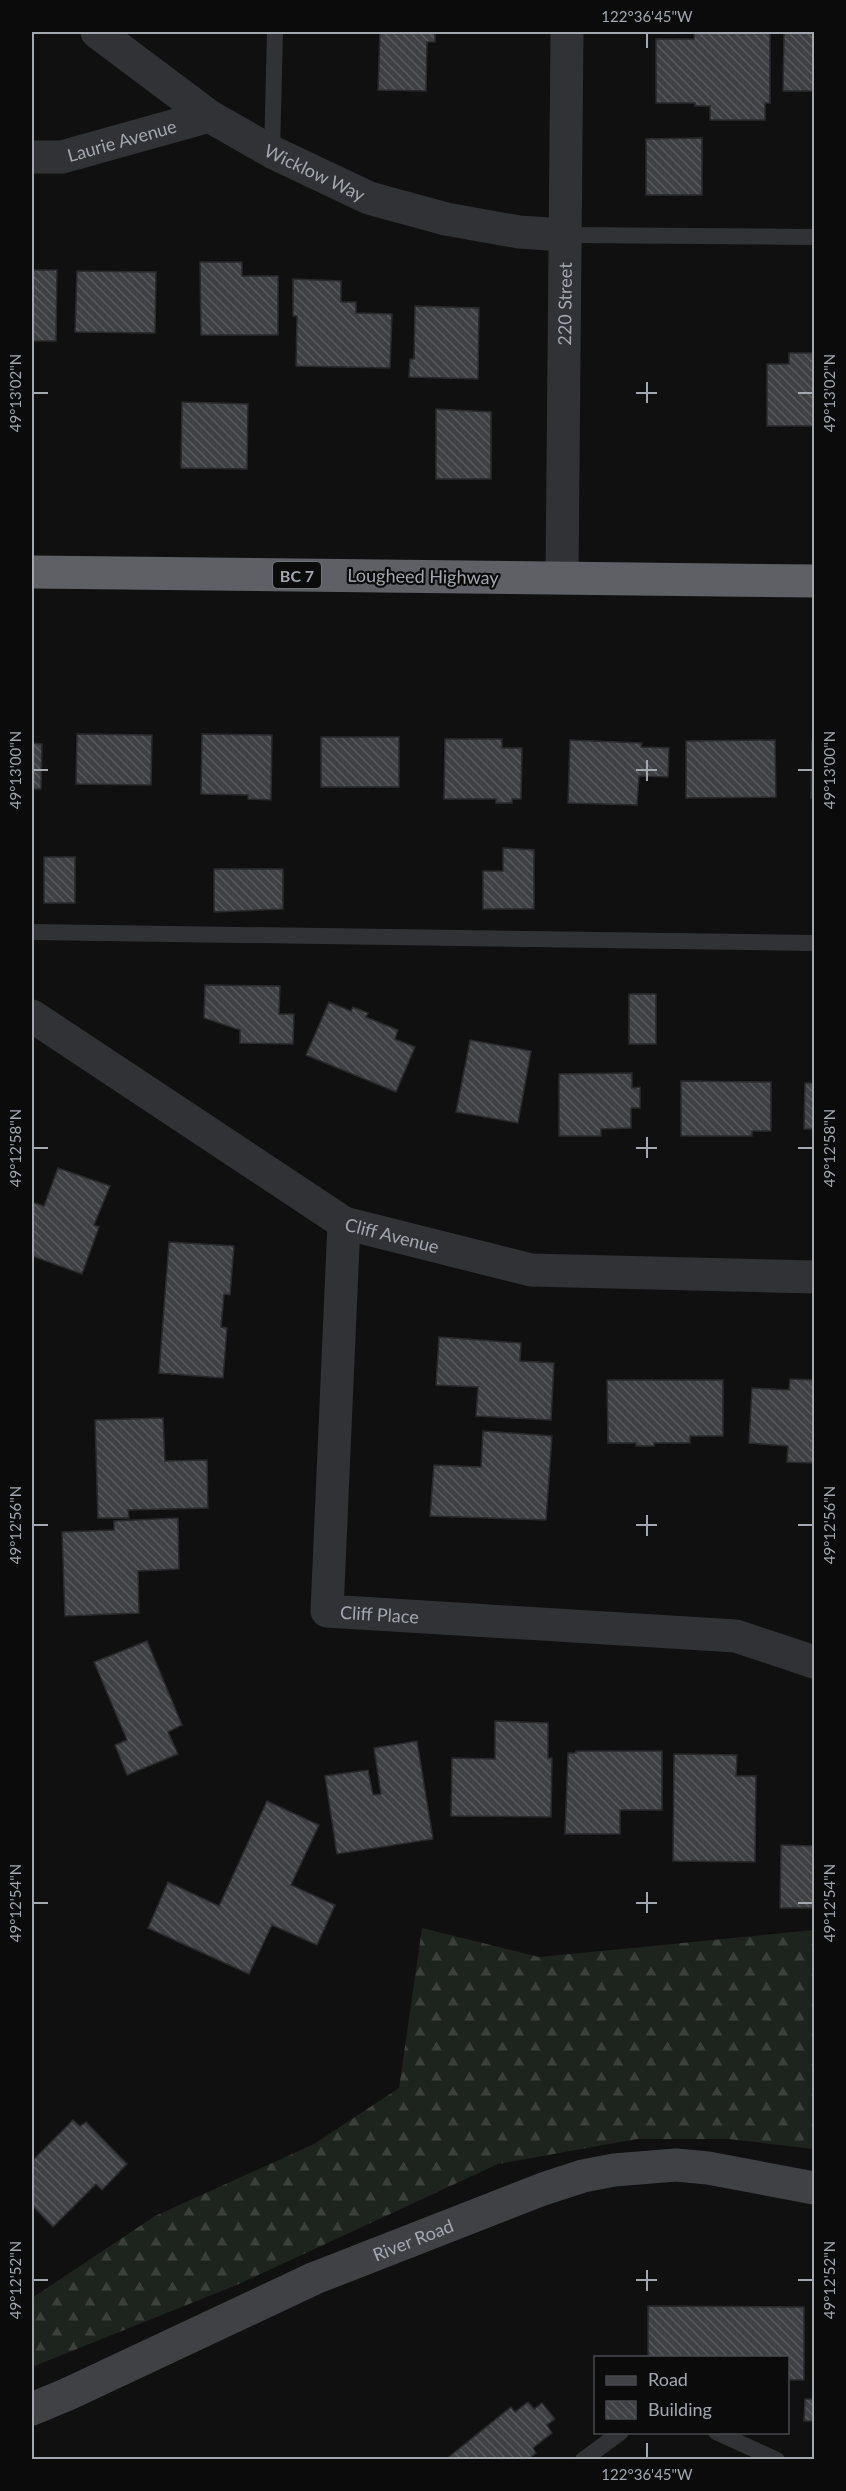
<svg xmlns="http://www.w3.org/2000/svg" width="846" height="2491" viewBox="0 0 846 2491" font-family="Lato,sans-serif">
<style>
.forest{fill:url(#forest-firs)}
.building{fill:url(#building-back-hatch);stroke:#2a2a2d;stroke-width:1.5}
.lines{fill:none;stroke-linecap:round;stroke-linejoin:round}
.lane{stroke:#313235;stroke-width:16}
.street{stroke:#313235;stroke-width:33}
.secondary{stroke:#3f4145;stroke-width:33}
.highway{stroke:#5e6066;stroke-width:33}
.ticks{fill:none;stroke:#a2a7b0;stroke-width:2}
.labels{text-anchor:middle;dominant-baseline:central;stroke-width:4.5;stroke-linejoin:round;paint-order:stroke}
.shield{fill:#0b0b0c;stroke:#75787f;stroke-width:1.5}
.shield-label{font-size:16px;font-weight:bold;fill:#a2a7b0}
.street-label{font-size:18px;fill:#a2a7b0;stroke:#0b0b0c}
.neatline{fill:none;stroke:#a2a7b0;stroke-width:2}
.ticks-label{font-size:15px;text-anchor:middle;fill:#a2a7b0}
</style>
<defs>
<pattern id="forest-firs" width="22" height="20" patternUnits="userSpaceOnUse" patternTransform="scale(1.5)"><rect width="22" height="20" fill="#1d231d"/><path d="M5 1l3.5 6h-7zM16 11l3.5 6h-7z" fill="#3b403b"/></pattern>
<pattern id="building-back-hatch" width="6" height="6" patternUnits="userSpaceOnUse" patternTransform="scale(1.5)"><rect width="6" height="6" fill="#3f4044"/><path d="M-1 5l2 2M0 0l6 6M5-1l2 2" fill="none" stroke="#58595c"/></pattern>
</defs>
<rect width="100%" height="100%" fill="#101011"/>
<!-- forest -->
<path class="forest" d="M 422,1928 L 539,1957 L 814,1930 L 814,2149 L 729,2139 L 637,2139 L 498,2164 L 239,2284 L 32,2367 L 32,2298 L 155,2216 L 314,2144 L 399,2088 Z"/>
<!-- building -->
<g class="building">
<path d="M 380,32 L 435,32 L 435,42 L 427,42 L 426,91 L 378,90 Z"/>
<path d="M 694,32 L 770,32 L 770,103 L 765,103 L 765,120 L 710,120 L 710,106 L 695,106 L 695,103 L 656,103 L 656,39 L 694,39 Z"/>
<path d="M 784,32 L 814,32 L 814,91 L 783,91 Z"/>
<path d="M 702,138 L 702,195 L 646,195 L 646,139 Z"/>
<path d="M 200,262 L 242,262 L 242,276 L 278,276 L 278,335 L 201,335 Z"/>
<path d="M 32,270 L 57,270 L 56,341 L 32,341 Z"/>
<path d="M 77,271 L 156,272 L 155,333 L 75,332 Z"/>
<path d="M 293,279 L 341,281 L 341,302 L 356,302 L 356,313 L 392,314 L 390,368 L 296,366 L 297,316 L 293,316 Z"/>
<path d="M 415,306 L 479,308 L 478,379 L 409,377 L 410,359 L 414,359 Z"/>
<path d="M 789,353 L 813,353 L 814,426 L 767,426 L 767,364 L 789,364 Z"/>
<path d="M 182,402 L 248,404 L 247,469 L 181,468 Z"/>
<path d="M 436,409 L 491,412 L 491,479 L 436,479 Z"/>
<path d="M 77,734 L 152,735 L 151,785 L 76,784 Z"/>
<path d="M 202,734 L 272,735 L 271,800 L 248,799 L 248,795 L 201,794 Z"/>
<rect x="321" y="737" width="78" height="50"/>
<path d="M 445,739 L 502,739 L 502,748 L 522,748 L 521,799 L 512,799 L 512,803 L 496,803 L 496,799 L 444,799 Z"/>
<path d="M 570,740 L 642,743 L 641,747 L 669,748 L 668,777 L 639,776 L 637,805 L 568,803 Z"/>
<path d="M 775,740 L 776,797 L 686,798 L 686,741 Z"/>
<path d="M 812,740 L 814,740 L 814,798 L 811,798 Z"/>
<path d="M 32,743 L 42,744 L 41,789 L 32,789 Z"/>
<path d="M 503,848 L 534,850 L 534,909 L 483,909 L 483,871 L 503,871 Z"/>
<rect x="44" y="857" width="31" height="46"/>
<path d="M 214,869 L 283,869 L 283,909 L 214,912 Z"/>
<path d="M 205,985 L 280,986 L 279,1014 L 294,1014 L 293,1044 L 240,1043 L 240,1030 L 204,1018 Z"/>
<rect x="629" y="994" width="27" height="50"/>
<path d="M 329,1002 L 351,1011 L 353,1007 L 368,1013 L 366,1017 L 398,1030 L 395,1039 L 415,1047 L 396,1092 L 306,1055 Z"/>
<path d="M 470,1040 L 531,1051 L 518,1123 L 456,1112 Z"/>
<path d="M 632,1073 L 632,1088 L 640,1087 L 640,1108 L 631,1108 L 631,1128 L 601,1129 L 601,1136 L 559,1136 L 559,1074 Z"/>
<path d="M 681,1081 L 771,1082 L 771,1131 L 752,1131 L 752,1136 L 681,1136 Z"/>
<path d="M 805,1083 L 814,1083 L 814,1129 L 804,1129 Z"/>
<path d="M 58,1168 L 110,1186 L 94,1225 L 99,1227 L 82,1274 L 32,1256 L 32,1202 L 44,1206 Z"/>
<path d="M 169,1242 L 234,1246 L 230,1295 L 224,1294 L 221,1327 L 227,1328 L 223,1378 L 159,1373 Z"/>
<path d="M 439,1337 L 521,1343 L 520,1361 L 554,1363 L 551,1420 L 476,1416 L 478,1387 L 436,1385 Z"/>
<path d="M 790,1379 L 814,1380 L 814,1463 L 787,1462 L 788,1446 L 749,1443 L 752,1388 L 789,1390 Z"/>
<path d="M 607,1380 L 723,1380 L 723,1436 L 690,1436 L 690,1443 L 654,1443 L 654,1446 L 636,1446 L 636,1443 L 608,1443 Z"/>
<path d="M 163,1418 L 165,1461 L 207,1460 L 208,1508 L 128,1510 L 129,1518 L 98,1518 L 95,1420 Z"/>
<path d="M 483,1431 L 552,1436 L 546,1520 L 430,1516 L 434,1465 L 481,1467 Z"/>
<path d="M 178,1518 L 179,1569 L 138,1571 L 139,1613 L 65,1616 L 62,1532 L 114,1530 L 114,1521 Z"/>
<path d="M 147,1641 L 182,1725 L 168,1732 L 178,1754 L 127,1775 L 115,1745 L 127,1740 L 94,1662 Z"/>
<path d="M 495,1721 L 548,1723 L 548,1758 L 552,1758 L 551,1817 L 451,1816 L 452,1758 L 495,1759 Z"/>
<path d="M 417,1741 L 433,1839 L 337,1854 L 325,1776 L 368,1770 L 373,1795 L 381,1794 L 374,1748 Z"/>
<path d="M 576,1751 L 662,1751 L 662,1810 L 620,1810 L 620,1834 L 565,1834 L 568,1753 L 576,1753 Z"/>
<path d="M 674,1754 L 737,1755 L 736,1776 L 756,1776 L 755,1862 L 673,1861 Z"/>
<path d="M 267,1801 L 319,1825 L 291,1885 L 335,1905 L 317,1945 L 272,1925 L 249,1974 L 148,1928 L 168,1882 L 219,1906 Z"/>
<path d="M 781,1845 L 813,1846 L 814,1908 L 780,1908 Z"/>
<path d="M 73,2120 L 80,2126 L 86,2122 L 127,2164 L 102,2190 L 96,2184 L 53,2227 L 32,2205 L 32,2161 Z"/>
<path d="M 648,2306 L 804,2307 L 804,2380 L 788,2380 L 788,2358 L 648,2358 Z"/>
<path d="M 805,2399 L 814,2399 L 814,2434 L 814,2421 L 804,2421 Z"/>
<path d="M 528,2402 L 534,2409 L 542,2403 L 555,2419 L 547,2425 L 552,2433 L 533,2448 L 536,2453 L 527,2460 L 445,2460 L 511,2407 L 515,2412 Z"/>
</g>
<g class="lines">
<!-- lane -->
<g class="lane">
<path d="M 272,152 L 275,32"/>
<path d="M 565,235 L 814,237"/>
<path d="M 32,932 L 814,943"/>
<path d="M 716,2432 L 777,2460"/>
<path d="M 583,2460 L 621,2432"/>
</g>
<!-- street -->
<g class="street">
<path id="s1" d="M 97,32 L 209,116 L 272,152 L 369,198 L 446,219 L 519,232 L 565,235"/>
<path id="s2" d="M 32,157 L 62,157 L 209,116"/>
<path id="s3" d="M 562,577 L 567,32"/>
<path id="s4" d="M 32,1016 L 344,1223 L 531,1270 L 814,1277"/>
<path id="s5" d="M 344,1223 L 327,1611 L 736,1636 L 814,1662"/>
</g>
<!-- secondary -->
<path class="secondary" id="s6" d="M 32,2409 L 68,2394 L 315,2278 L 543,2189 L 583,2176 L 614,2170 L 676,2165 L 708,2168 L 814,2188"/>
<!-- highway -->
<path class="highway" d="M 32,572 L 814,581"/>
</g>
<!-- ticks -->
<path class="ticks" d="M 647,33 L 647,48M 647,382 L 647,403M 33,393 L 48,393M 636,393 L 657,393M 798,393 L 813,393M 647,760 L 647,781M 33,770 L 48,770M 636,770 L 657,770M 798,770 L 813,770M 647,1137 L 647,1158M 33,1148 L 48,1148M 636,1148 L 657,1148M 798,1148 L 813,1148M 647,1515 L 647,1536M 33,1525 L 48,1525M 636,1525 L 657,1525M 798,1525 L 813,1525M 647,1892 L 647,1913M 33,1903 L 48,1903M 636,1903 L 657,1903M 798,1903 L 813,1903M 647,2270 L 647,2291M 33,2280 L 48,2280M 636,2280 L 657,2280M 798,2280 L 813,2280M 647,2443 L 647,2458"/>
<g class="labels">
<!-- shield labels -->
<rect class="shield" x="273" y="562" width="48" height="26" rx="4.5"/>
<g class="shield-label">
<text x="297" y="575">BC 7</text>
</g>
<!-- street labels -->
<g class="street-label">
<text stroke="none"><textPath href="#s2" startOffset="92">Laurie Avenue</textPath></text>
<text stroke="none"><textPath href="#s1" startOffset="260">Wicklow Way</textPath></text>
<text stroke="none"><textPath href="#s3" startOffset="273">220 Street</textPath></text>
<text transform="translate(423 576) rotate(1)">Lougheed Highway</text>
<text stroke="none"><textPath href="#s4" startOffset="424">Cliff Avenue</textPath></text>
<text stroke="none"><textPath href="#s5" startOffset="441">Cliff Place</textPath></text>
<text stroke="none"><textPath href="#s6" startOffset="417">River Road</textPath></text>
</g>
</g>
<!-- border -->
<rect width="846" height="2491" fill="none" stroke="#0b0b0c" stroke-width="66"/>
<!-- legend -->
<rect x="594" y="2356" width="195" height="78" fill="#0b0b0c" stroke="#47494e" stroke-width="1.5"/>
<rect x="606" y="2376" width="30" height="9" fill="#3f4145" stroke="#47494e" stroke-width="1.5"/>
<text x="648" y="2386" font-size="18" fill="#a2a7b0">Road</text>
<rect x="606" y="2401" width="30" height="18" fill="url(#building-back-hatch)" stroke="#47494e" stroke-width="1.5"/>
<text x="648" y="2416" font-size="18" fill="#a2a7b0">Building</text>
<rect x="33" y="33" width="780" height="2425" class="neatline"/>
<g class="ticks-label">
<text x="647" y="22">122°36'45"W</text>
<text transform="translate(16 393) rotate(-90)" y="5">49°13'02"N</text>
<text transform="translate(830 393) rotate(-90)" y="5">49°13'02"N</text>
<text transform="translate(16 770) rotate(-90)" y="5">49°13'00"N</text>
<text transform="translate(830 770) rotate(-90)" y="5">49°13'00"N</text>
<text transform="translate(16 1148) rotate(-90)" y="5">49°12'58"N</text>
<text transform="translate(830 1148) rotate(-90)" y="5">49°12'58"N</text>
<text transform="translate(16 1525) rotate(-90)" y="5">49°12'56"N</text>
<text transform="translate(830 1525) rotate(-90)" y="5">49°12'56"N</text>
<text transform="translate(16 1903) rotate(-90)" y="5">49°12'54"N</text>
<text transform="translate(830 1903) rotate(-90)" y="5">49°12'54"N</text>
<text transform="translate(16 2280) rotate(-90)" y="5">49°12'52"N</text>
<text transform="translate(830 2280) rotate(-90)" y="5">49°12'52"N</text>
<text x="647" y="2480">122°36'45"W</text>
</g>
</svg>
